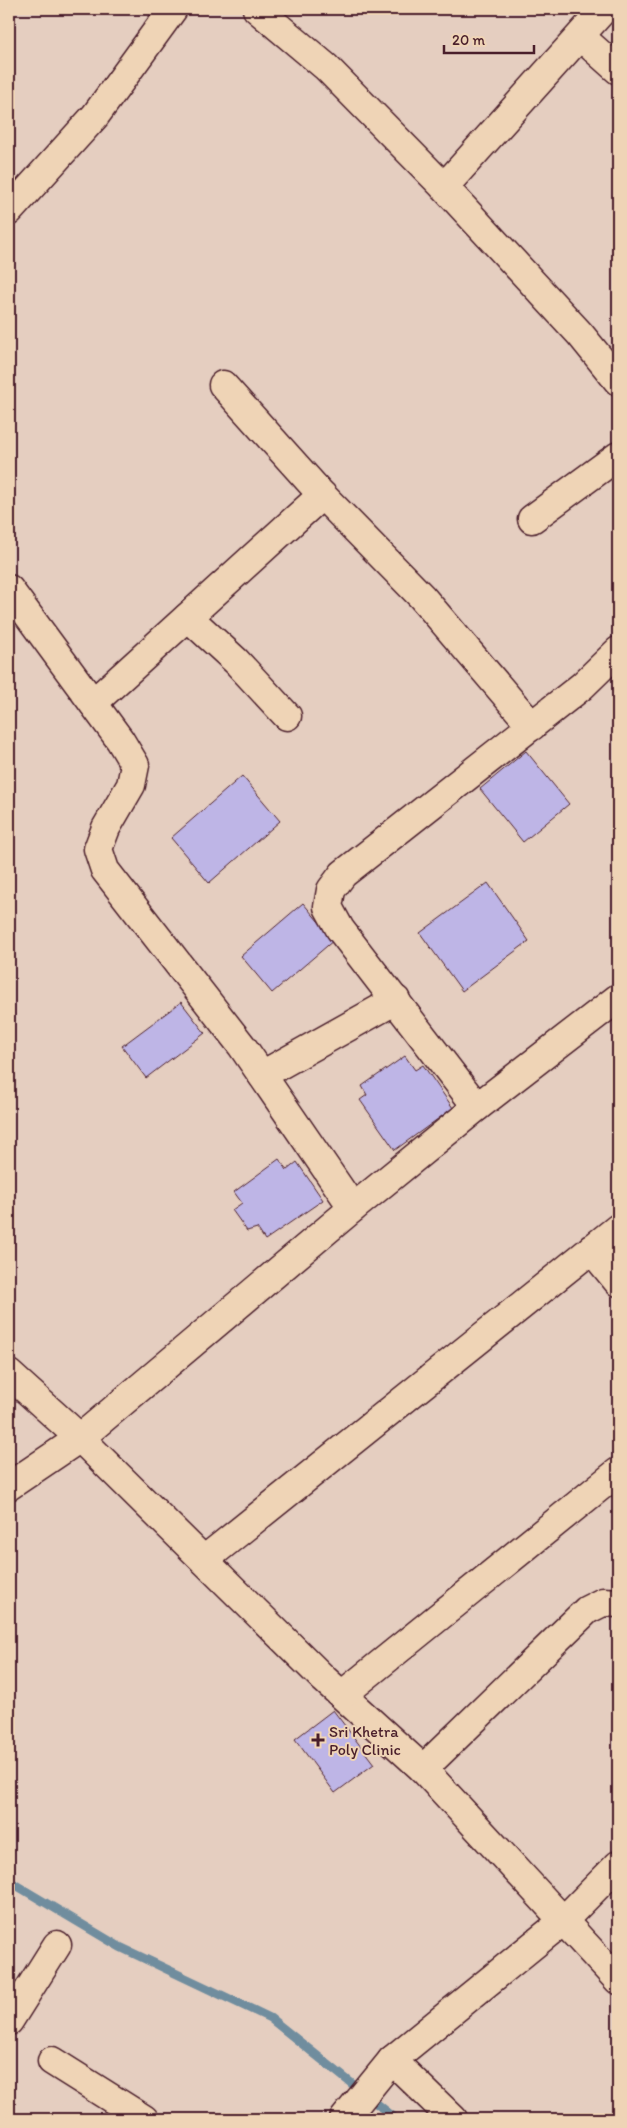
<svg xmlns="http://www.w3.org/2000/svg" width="627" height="2128" viewBox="0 0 627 2128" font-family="Itim,sans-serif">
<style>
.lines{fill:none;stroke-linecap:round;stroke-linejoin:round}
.stream{stroke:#708d9e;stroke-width:9}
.building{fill:#beb5e6;stroke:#4a1f2b}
.street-casing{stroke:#4a1f2b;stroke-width:31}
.secondary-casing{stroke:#4a1f2b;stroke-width:31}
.street{stroke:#efd4b6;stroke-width:28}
.secondary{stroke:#efd4b6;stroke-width:28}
.poi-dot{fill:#4a1f2b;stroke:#efd4b6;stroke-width:2}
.labels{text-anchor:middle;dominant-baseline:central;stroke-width:4;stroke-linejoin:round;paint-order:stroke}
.poi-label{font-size:16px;fill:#4a1f2b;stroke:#efd4b6;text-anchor:start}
</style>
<rect width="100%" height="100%" fill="#e5cec0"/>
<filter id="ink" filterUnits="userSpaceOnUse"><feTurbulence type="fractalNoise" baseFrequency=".02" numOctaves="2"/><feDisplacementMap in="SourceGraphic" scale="10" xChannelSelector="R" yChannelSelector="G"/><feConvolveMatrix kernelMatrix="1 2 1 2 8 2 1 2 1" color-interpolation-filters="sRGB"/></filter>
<g filter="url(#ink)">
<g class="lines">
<!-- stream -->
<path class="stream" d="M 9,1881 L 120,1947 L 270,2018 L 396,2119"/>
</g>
<!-- building -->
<g class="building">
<path d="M 526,751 L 569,804 L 523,842 L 480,789 Z"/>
<path d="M 242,776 L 280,821 L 209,883 L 171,838 Z"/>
<path d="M 488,883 L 529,941 L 462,991 L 420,933 Z"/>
<path d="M 303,903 L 334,940 L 272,993 L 241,956 Z"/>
<path d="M 181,1002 L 205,1033 L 146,1078 L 122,1046 Z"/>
<path d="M 405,1056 L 415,1070 L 423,1065 L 453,1108 L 395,1150 L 360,1100 L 367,1095 L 362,1086 Z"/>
<path d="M 279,1159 L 287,1170 L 297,1162 L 323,1200 L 265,1240 L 257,1228 L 247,1231 L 232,1210 L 242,1203 L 234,1192 Z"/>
<path d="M 333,1710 L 374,1764 L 335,1793 L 295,1739 Z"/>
</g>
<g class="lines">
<!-- street casing -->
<g class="street-casing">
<g id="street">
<path d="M 257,9 L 326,67 L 444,187 L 580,334 L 618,381"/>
<path d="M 581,37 L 618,70"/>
<path d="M 444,187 L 604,9"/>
<path d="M 223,385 L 322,495 L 422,597 L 532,726"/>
<path d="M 532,519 L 618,456"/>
<path d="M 9,589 L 120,740 L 135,765 L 131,785 L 106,828 L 98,849 L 105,870 L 242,1046 L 353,1208"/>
<path d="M 188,617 L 236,661 L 287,716"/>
<path d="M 93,703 L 322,495"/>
<path d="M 262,1075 L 396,1000"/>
<path d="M 477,1107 L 340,929 L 328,907 L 331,890 L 343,874 L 582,686 L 618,651"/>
<path d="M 591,1249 L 618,1282"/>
<path d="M 9,1374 L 80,1438 L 324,1679 L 423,1769 L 618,1980"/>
<path d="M 9,1486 L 80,1438 L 353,1208 L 477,1107 L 618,998"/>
<path d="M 204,1560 L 618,1228"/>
<path d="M 342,1695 L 618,1472"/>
<path d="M 423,1769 L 587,1610 L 603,1602 L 618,1603"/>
<path d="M 9,2021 L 57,1945"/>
<path d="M 392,2060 L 453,2119"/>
<path d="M 52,2061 L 144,2119"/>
<path d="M 344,2119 L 392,2060 L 563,1921 L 618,1865"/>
</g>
</g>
<!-- secondary casing -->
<g class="secondary-casing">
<path id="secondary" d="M 9,211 L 95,116 L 173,9"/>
</g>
<!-- street -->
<use href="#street" class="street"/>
<!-- secondary -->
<use href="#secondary" class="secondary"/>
</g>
</g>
<!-- markers -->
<path class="poi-dot" d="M315.5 1732.5h5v5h5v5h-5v5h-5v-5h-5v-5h5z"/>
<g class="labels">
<!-- poi labels -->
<g class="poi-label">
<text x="329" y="1731">Sri Khetra<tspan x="329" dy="18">Poly Clinic</tspan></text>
</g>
</g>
<!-- margin -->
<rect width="627" height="2128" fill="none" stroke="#efd4b6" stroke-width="30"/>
<rect x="15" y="15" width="597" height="2098" fill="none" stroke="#4a1f2b" stroke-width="2" filter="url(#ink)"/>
<!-- scale -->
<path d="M444 45v8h90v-8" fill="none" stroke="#4a1f2b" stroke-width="2.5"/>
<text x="452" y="45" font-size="15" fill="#4a1f2b" stroke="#efd4b6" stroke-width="4" paint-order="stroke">20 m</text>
</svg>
